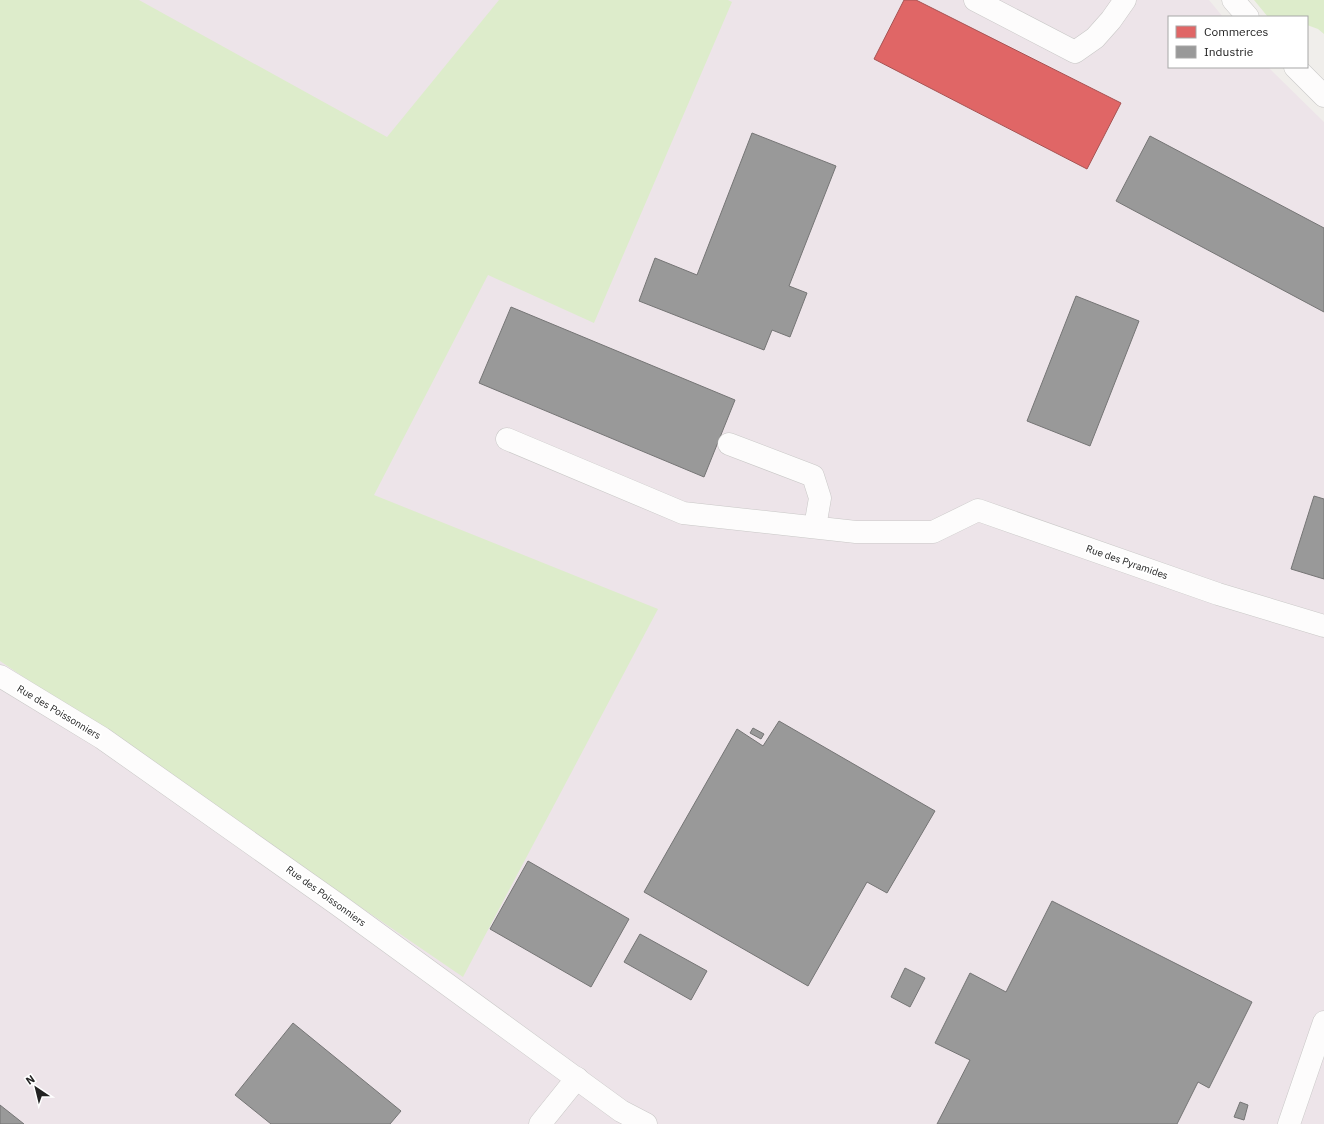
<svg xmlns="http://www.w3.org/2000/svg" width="1324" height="1124" viewBox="0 0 1324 1124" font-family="'IBM Plex Sans',sans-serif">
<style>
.industrial{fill:#ede4e9}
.grass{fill:#ddeccb}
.shops{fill:#e06666;stroke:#a75252}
.industry{fill:#999;stroke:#757575}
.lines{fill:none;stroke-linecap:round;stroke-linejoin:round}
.minor-casing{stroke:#c9c8c7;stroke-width:23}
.minor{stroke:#fdfcfc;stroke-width:22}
.labels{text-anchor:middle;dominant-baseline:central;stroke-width:4;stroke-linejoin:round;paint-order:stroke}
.street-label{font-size:10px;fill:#222;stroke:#fff}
</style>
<rect width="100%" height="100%" fill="#f0eeeb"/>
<!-- industrial -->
<path class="industrial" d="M 0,0 L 1209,0 L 1223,17 L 1169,17 L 1169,67 L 1268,67 L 1324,122 L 1324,1124 L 0,1124 Z"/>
<!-- grass -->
<g class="grass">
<path d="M 0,0 L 139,0 L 387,137 L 499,0 L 728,0 L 732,2 L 594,323 L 488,275 L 374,495 L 658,609 L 463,977 L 0,661 Z"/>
<path d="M 1254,0 L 1324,0 L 1324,34 L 1318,29 L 1307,25 L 1307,17 L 1268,17 Z"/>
</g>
<!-- shops -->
<path class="shops" d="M 904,0 L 916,0 L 1121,103 L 1087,169 L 874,59 Z"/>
<!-- industry -->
<g class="industry">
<path d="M 752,133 L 836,166 L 789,286 L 807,293 L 790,337 L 772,330 L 764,350 L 639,301 L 655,258 L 697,275 Z"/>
<path d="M 1150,136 L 1324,228 L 1324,312 L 1116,201 Z"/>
<path d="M 1076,296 L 1139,321 L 1090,446 L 1027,421 Z"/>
<path d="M 511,307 L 735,400 L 704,477 L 479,383 Z"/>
<path d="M 1314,496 L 1324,499 L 1324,579 L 1291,569 Z"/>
<path d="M 779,721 L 935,811 L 887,893 L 867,882 L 808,986 L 644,892 L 737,729 L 763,746 Z"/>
<path d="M 753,728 L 764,734 L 761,739 L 750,733 Z"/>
<path d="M 528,861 L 629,919 L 591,987 L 490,929 Z"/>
<path d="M 1052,901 L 1252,1002 L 1209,1088 L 1198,1082 L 1177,1124 L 937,1124 L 970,1060 L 935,1043 L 970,973 L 1006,992 Z"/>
<path d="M 640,934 L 707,971 L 691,1000 L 624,962 Z"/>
<path d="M 905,968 L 925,978 L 910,1007 L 891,997 Z"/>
<path d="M 293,1023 L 401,1111 L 390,1124 L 271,1124 L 235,1095 Z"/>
<path d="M 1240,1102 L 1248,1105 L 1244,1120 L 1234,1117 Z"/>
<path d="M 0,1105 L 24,1124 L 0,1124 Z"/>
</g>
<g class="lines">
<!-- minor casing -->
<g class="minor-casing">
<g id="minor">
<path d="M 975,0 L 1075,52 L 1095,38 L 1111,20 L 1125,0"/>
<path d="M 1233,0 L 1248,17"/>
<path d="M 1295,67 L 1324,96"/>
<path d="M 507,439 L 683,513 L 856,532 L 933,532 L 978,510 L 1218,594 L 1324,626"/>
<path d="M 729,444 L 813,476 L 820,498 L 815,527"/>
<path d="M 0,676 L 102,738 L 337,904 L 621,1111 L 646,1124"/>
<path d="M 540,1124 L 577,1078"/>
<path d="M 1289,1124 L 1324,1022"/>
</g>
</g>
<!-- minor -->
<use href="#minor" class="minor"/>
</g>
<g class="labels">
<!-- street labels -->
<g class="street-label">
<text transform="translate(1127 562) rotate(19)">Rue des Pyramides</text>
<text transform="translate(59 712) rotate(31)">Rue des Poissonniers</text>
<text transform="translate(326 896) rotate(36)">Rue des Poissonniers</text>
</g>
</g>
<!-- legend -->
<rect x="1168" y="16" width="140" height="52" fill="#ffffff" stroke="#a7a7a7"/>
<rect x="1176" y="26" width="20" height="12" fill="#e06666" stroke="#a7a7a7"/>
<text x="1204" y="36" font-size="12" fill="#222222">Commerces</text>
<rect x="1176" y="46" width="20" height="12" fill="#999999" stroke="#a7a7a7"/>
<text x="1204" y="56" font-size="12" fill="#222222">Industrie</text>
<!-- north arrow -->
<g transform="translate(36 1088) rotate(325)" stroke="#ffffff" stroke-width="3" paint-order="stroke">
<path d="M0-3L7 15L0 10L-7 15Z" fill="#222222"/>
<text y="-6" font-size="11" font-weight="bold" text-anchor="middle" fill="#222222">N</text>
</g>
</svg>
